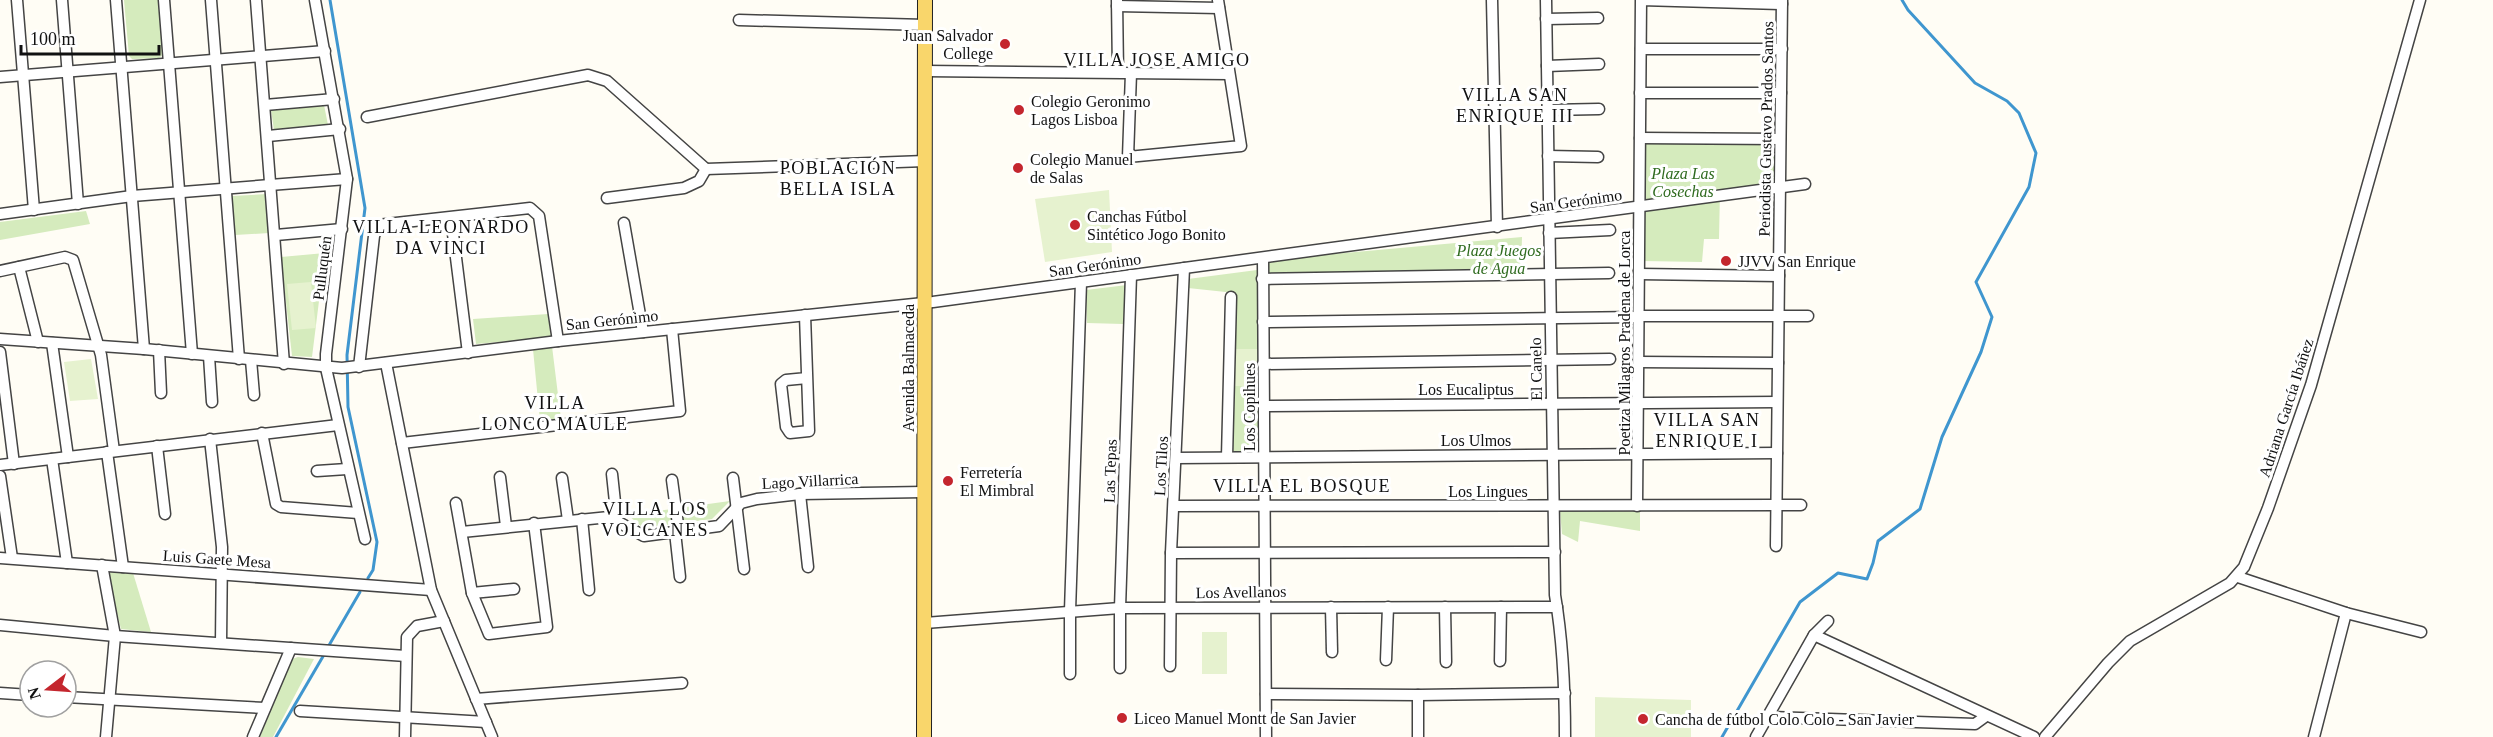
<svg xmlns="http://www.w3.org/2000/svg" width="2493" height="737" viewBox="0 0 2493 737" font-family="Georgia,serif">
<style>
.green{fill:#d5ebbd}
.pitch{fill:#e6f2cf}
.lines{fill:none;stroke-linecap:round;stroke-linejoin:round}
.stream{stroke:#3f96cf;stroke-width:3}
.minor-casing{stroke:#444;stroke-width:13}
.major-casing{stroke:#222;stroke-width:16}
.minor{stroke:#fff;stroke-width:10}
.major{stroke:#f9d66b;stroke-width:14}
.poi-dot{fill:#c4262e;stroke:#fff;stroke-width:2}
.labels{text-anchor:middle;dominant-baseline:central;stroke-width:6;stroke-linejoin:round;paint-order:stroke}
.poi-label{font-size:16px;fill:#111;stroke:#fff;text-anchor:start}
.street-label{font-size:16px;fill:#111;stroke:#fff}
.park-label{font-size:16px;font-style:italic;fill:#2f6b1f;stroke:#fff}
.neighbourhood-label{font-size:18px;letter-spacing:1.5px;fill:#111;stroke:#fff}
</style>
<rect width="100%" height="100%" fill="#fffdf5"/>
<!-- green -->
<g class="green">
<path d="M 124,0 L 161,0 L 166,52 L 159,58 L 132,59 L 129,56 Z"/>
<path d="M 324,105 L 328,125 L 274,130 L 271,110 Z"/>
<path d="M 1775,141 L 1774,184 L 1720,190 L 1719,239 L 1704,239 L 1702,262 L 1642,261 L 1645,142 Z"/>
<path d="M 267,194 L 269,233 L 235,235 L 232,196 Z"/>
<path d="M 86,211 L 90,224 L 0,240 L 0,222 Z"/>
<path d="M 1522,237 L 1521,280 L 1268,280 L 1267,260 Z"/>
<path d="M 325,253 L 312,357 L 292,356 L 281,257 Z"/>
<path d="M 1257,270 L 1261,462 L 1230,460 L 1235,293 L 1188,288 L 1188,279 Z"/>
<path d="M 1127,285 L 1123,324 L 1087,323 L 1086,290 Z"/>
<path d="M 548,314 L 561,419 L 540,421 L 532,339 L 476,344 L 473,319 Z"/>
<path d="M 730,501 L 712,519 L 643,528 L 628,515 Z"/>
<path d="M 1560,511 L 1640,511 L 1640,531 L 1580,521 L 1578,542 L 1562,534 Z"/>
<path d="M 107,572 L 133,573 L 151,632 L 121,629 Z"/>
<path d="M 298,657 L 314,659 L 273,737 L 260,737 L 292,659 Z"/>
</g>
<!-- pitch -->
<g class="pitch">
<path d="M 1109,190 L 1112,252 L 1045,262 L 1035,199 Z"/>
<path d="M 311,282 L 316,328 L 292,330 L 287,284 Z"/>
<rect x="1235" y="349" width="22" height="37"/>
<path d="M 91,359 L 98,399 L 70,401 L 64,362 Z"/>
<rect x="1202" y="632" width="25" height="42"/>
<path d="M 1595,697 L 1691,700 L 1691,737 L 1595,737 Z"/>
</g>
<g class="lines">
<!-- stream -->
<g class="stream">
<path d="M 330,0 L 365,208 L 347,355 L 348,407 L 377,542 L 373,570 L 368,578"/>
<path d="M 328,647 L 360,592"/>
<path d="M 276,737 L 325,653"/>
<path d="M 1722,737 L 1800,602 L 1838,573 L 1867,579 L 1873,563 L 1878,541 L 1920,509 L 1942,437 L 1981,352 L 1992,317 L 1976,282 L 2029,187 L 2036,153 L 2019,113 L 2007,101 L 1975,83 L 1908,10 L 1902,0"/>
</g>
<!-- minor casing -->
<g class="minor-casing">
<g id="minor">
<path d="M 17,0 L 34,210"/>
<path d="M 62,0 L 78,204"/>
<path d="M 116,0 L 144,349"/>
<path d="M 164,0 L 192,354"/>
<path d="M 211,0 L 239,359"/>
<path d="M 256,0 L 284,364"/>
<path d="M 315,0 L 347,179 L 326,354 L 326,368 L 365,539"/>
<path d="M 1117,0 L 1118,72"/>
<path d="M 1492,0 L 1497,227"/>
<path d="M 1546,0 L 1555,595 C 1563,642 1565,689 1565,737"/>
<path d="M 1117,6 L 1219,8"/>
<path d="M 1546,19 L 1598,18"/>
<path d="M 739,20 L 925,25"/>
<path d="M 1641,49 L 1782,49"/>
<path d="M 1547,66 L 1599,64"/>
<path d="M 925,71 L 1229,74"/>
<path d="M 1131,73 L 1128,157 L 1241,146 L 1218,0"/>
<path d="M 0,77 L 325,51"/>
<path d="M 1640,93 L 1781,93"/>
<path d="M 265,105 L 334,99"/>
<path d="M 1548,110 L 1599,109"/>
<path d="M 367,117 L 588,75 L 607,81 L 706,169"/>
<path d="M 268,136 L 340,129"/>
<path d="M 1640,138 L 1780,139"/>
<path d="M 1548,156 L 1598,157"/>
<path d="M 706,169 L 925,161"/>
<path d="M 607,198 L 684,188 L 699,181 L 706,169"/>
<path d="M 0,214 L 132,196 L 347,179"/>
<path d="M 451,218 L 468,353"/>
<path d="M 624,223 L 643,332"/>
<path d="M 1549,233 L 1610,230"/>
<path d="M 276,235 L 342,229"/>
<path d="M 1263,258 L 1266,737"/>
<path d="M 19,267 L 38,342"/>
<path d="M 0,271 L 65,257 L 73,260 L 101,355 L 114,451"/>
<path d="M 1639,274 L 1779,276"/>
<path d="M 1262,279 L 1609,273"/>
<path d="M 805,315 L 809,431 L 790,433 L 786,427 L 781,384 L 786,380 L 807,378"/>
<path d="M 1639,316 L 1808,316"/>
<path d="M 1263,322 L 1639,317"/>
<path d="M 0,339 L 144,349 L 342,368 L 558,341 L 933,302 L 1805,184"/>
<path d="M 52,343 L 68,457"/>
<path d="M 159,350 L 161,393"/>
<path d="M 0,352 L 14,464"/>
<path d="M 209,356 L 212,402"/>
<path d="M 251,360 L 254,395"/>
<path d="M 1639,362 L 1778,363"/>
<path d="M 386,363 L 431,590 L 492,737"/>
<path d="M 1263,364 L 1610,359"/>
<path d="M 359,367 L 374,236 L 378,225 L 530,208 L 539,216 L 558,341"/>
<path d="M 1264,406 L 1777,402"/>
<path d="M 262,433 L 276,504 L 281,507 L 358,513"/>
<path d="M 210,439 L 222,547 L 221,643"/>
<path d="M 402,443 L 680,411 L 672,329"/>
<path d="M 157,446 L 165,514"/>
<path d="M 107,452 L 123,567"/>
<path d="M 1227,457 L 1231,297"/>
<path d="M 1176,458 L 1777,453"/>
<path d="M 52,459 L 67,563"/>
<path d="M 0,465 L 338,425"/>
<path d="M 317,471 L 347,469"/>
<path d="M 612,474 L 617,521"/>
<path d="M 0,476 L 12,558"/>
<path d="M 500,477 L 506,526"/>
<path d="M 562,478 L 568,520"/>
<path d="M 733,478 L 744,569"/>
<path d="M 672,480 L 679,532"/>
<path d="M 800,494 L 808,567"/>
<path d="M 456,503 L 472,593 L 489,634 L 547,627 L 534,523"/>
<path d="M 1174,506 L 1801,505"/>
<path d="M 1637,506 L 1641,0 L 1782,4"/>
<path d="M 582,519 L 589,590"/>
<path d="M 462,532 L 609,517 L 644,536 L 719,526 L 741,503 L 757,499 L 800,494 L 924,492"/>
<path d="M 675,532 L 680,577"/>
<path d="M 1776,546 L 1782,0"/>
<path d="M 1171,553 L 1555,552"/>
<path d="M 0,558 L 431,590"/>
<path d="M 102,565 L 115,636 L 106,737"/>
<path d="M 2238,577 L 2346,613 L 2421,632"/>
<path d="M 472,593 L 514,589"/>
<path d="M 1331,607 L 1332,652"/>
<path d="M 1445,607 L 1446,662"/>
<path d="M 925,623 L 1120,608 L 1557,607"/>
<path d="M 0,625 L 115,636 L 406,656"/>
<path d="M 1814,635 L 2034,737"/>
<path d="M 1386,660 L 1388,607"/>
<path d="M 1500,661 L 1501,607"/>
<path d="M 1170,666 L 1171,553 L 1184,268"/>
<path d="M 1120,668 L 1120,608 L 1131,275"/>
<path d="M 1070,674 L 1070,611 L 1081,282"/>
<path d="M 0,693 L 30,695"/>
<path d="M 1266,694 L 1418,695 L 1565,693"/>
<path d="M 1418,695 L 1418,737"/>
<path d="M 66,697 L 265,708"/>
<path d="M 476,699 L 682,683"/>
<path d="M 300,711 L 486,722"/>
<path d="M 1768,717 L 1975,724 L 1986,716"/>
<path d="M 253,737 L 291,648"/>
<path d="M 405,737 L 407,637 L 417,626 L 444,621"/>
<path d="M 1756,737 L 1814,635 L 1828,621"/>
<path d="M 2045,737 L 2108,663 L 2130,641 L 2230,583 L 2244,567 L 2268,508 L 2311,385 L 2420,0"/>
<path d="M 2314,737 L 2346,613"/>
</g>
</g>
<!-- major casing -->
<g class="major-casing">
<path id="major" d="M 924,737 L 925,0"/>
</g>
<!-- minor -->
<use href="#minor" class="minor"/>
<!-- major -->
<use href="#major" class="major"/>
</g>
<!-- markers -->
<g class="poi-dot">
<circle cx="1005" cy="44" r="6"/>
<circle cx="1019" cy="110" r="6"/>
<circle cx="1018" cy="168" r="6"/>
<circle cx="1075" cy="225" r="6"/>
<circle cx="1726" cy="261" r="6"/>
<circle cx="948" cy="481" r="6"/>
<circle cx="1122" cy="718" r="6"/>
<circle cx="1643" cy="719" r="6"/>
</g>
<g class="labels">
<!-- poi labels -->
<g class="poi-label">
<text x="993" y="35" text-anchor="end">Juan Salvador<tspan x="993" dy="18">College</tspan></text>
<text x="1031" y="101">Colegio Geronimo<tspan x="1031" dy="18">Lagos Lisboa</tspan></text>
<text x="1030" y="159">Colegio Manuel<tspan x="1030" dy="18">de Salas</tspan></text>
<text x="1087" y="216">Canchas Fútbol<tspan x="1087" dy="18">Sintético Jogo Bonito</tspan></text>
<text x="1738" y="261">JJVV San Enrique</text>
<text x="960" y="472">Ferretería<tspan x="960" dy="18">El Mimbral</tspan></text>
<text x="1134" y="718">Liceo Manuel Montt de San Javier</text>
<text x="1655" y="719">Cancha de fútbol Colo Colo - San Javier</text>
</g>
<!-- street labels -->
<g class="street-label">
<text transform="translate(1766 129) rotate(-89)">Periodista Gustavo Prados Santos</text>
<text transform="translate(1576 201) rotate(-8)">San Gerónimo</text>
<text transform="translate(1095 265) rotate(-8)">San Gerónimo</text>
<text transform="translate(322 268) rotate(-83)">Pulluquén</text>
<text transform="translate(612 320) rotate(-6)">San Gerónimo</text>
<text transform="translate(1624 343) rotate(-90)">Poetiza Milagros Pradena de Lorca</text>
<text transform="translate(908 368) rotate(-90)">Avenida Balmaceda</text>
<text transform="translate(1536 369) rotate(-91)">El Canelo</text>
<text x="1466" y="389">Los Eucaliptus</text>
<text transform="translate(1249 407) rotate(-90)">Los Copihues</text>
<text transform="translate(2286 408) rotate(-72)">Adriana García Ibáñez</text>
<text x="1476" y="440">Los Ulmos</text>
<text transform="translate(1161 466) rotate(-87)">Los Tilos</text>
<text transform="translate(1110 471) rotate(-88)">Las Tepas</text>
<text transform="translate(810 481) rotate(-3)">Lago Villarrica</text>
<text x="1488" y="491">Los Lingues</text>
<text transform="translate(217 559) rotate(4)">Luis Gaete Mesa</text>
<text transform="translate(1241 592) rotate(-1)">Los Avellanos</text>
</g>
<!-- park labels -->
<g class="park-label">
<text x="1683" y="173">Plaza Las<tspan x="1683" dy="18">Cosechas</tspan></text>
<text x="1499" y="250">Plaza Juegos<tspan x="1499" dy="18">de Agua</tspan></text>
</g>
<!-- neighbourhood labels -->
<g class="neighbourhood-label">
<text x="1157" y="60">VILLA JOSE AMIGO</text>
<text x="1515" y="95">VILLA SAN<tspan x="1515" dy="21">ENRIQUE III</tspan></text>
<text x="838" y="168">POBLACIÓN<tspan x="838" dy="21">BELLA ISLA</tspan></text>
<text x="441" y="227">VILLA LEONARDO<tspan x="441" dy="21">DA VINCI</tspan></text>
<text x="555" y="403">VILLA<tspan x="555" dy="21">LONCO MAULE</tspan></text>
<text x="1707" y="420">VILLA SAN<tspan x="1707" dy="21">ENRIQUE I</tspan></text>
<text x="1302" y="486">VILLA EL BOSQUE</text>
<text x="655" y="509">VILLA LOS<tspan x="655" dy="21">VOLCANES</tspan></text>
</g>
</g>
<!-- north arrow -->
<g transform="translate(48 689) rotate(253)"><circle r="28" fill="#ffffff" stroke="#a0a0a0" stroke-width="1.5"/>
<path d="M0-4.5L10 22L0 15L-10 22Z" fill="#c4262e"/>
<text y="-9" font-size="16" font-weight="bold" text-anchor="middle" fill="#111111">N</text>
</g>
<!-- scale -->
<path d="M21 45v9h138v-9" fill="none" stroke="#111111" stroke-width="3"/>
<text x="30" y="45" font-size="18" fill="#111111" stroke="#ffffff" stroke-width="4.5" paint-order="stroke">100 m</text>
</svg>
